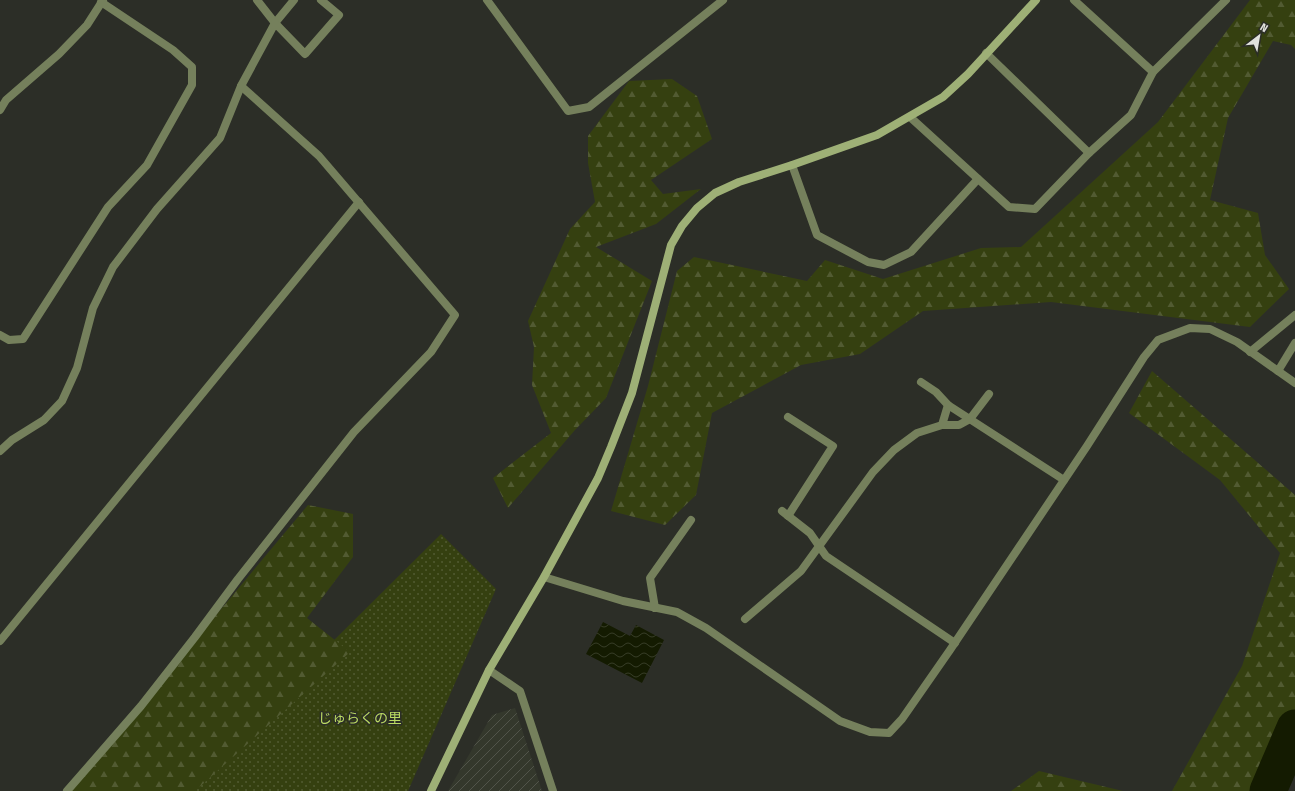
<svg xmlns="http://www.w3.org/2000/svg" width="1295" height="791" viewBox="0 0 1295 791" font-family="'Fira Sans Condensed','Noto Sans JP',sans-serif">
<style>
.industrial{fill:url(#industrial-furrows)}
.grass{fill:url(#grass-dots)}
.forest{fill:url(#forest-firs)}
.water{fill:url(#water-waves)}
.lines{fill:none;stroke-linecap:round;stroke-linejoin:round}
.river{stroke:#141b01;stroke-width:37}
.lane{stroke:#75805c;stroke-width:8}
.street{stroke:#75805c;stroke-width:8}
.secondary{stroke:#9eb076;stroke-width:8}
.labels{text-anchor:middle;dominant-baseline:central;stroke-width:3;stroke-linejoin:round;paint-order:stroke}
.park-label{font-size:14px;fill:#bbda63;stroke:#2c2e27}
</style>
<defs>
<pattern id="industrial-furrows" width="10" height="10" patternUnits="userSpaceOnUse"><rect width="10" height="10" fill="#34382c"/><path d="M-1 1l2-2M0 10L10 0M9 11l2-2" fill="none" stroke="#51544a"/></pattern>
<pattern id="grass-dots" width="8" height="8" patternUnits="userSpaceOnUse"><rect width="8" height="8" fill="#354010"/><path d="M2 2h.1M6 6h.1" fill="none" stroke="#525b32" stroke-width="1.8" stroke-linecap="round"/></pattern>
<pattern id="forest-firs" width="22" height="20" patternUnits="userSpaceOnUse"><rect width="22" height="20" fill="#354010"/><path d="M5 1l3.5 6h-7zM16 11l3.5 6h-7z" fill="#525b32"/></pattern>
<pattern id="water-waves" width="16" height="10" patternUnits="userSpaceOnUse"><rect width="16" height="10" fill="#141b01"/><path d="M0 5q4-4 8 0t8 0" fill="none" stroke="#363c26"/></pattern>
</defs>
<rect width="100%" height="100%" fill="#2c2e27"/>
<!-- industrial -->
<path class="industrial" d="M 515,708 L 542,791 L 448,791 L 492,715 Z"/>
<!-- grass -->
<path class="grass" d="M 441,534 L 496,589 L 408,791 L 182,791 Z"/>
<!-- forest -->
<g class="forest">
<path d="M 1250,0 L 1295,0 L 1295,49 L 1291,45 L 1273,41 L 1228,118 L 1210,200 L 1258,213 L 1265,255 L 1289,289 L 1250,327 L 1051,302 L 923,311 L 860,354 L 801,365 L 712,413 L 696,495 L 665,525 L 611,511 L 648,386 L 677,271 L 694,257 L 807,281 L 825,260 L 883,279 L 981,248 L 1021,247 L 1158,122 Z"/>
<path d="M 672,79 L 697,96 L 712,139 L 651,180 L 663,194 L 701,189 L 656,224 L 596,247 L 652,281 L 606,398 L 575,430 L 508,508 L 493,478 L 551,433 L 532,385 L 534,347 L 528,321 L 570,229 L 595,202 L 588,163 L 588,136 L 629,81 Z"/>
<path d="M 1152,371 L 1295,495 L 1295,772 L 1282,791 L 1172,791 L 1242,666 L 1280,553 L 1220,480 L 1129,413 Z"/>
<path d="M 308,505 L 353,514 L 353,557 L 307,618 L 350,652 L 195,791 L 69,791 Z"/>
<path d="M 1039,771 L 1123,791 L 1011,791 Z"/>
</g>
<!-- water -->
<path class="water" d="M 603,622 L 630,636 L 636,625 L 664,640 L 642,683 L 586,654 Z"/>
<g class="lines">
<!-- river -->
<path class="river" d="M 1268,791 L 1295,728"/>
<!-- lane -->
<g class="lane">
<path d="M 257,0 L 275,23 L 294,0"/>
<path d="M 487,0 L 568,111 L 589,107 L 723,0"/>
<path d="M 0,110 L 6,100 L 59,54 L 87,25 L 103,0"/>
<path d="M 0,335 L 9,340 L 23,339 L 108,207 L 147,165 L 192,85 L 192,67 L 173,50 L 101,2"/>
<path d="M 1250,352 L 1295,315"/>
<path d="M 1278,371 L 1295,343"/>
<path d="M 921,382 L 936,392 L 948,405 L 1064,480"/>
<path d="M 788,417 L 833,446 L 788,516"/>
<path d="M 942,425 L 959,425 L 970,419 L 989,394"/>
<path d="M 0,451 L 12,440 L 44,420 L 62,401 L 77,368 L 93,308 L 113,267 L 157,209 L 220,138 L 241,86"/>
<path d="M 782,511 L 810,533 L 826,556 L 955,643"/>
<path d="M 544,577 L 623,601 L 677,612 L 706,628 L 840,721 L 870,732 L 889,733 L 902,719 L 950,650 L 1087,446 L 1144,357 L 1158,340 L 1190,328 L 1210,329 L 1237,342 L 1295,383"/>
<path d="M 655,608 L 650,578 L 691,520"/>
<path d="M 745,619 L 801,571 L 873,472 L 894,450 L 917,433 L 942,425 L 948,405"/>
<path d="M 0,641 L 359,202"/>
<path d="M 67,791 L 141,706 L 195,637 L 238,579 L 354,432 L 431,352 L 455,315 L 319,156 L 241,86 L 275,23 L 305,54 L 339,15 L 321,0"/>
</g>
<!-- street -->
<g class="street">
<path d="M 1074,0 L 1153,72"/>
<path d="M 986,53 L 1089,153"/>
<path d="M 910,117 L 1009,207 L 1035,209 L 1089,153 L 1131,115 L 1153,72 L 1226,0"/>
<path d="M 792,165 L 817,235 L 868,262 L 884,265 L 911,252 L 978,179"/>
<path d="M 489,670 L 520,691 L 553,791"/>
</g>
<!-- secondary -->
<path class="secondary" d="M 431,791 L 489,670 L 544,577 L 598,478 L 611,447 L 632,393 L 671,245 L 682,226 L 697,208 L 715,193 L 739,182 L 792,165 L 877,135 L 943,97 L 968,74 L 1036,0"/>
</g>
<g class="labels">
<!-- park labels -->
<g class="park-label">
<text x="360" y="718">じゅらくの里</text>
</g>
</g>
<!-- north arrow -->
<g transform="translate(1259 36) rotate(31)" stroke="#2c2e27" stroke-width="3" paint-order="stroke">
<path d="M0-3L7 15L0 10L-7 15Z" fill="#e0e1dd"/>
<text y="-6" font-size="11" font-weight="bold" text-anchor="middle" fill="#e0e1dd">N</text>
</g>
</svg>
